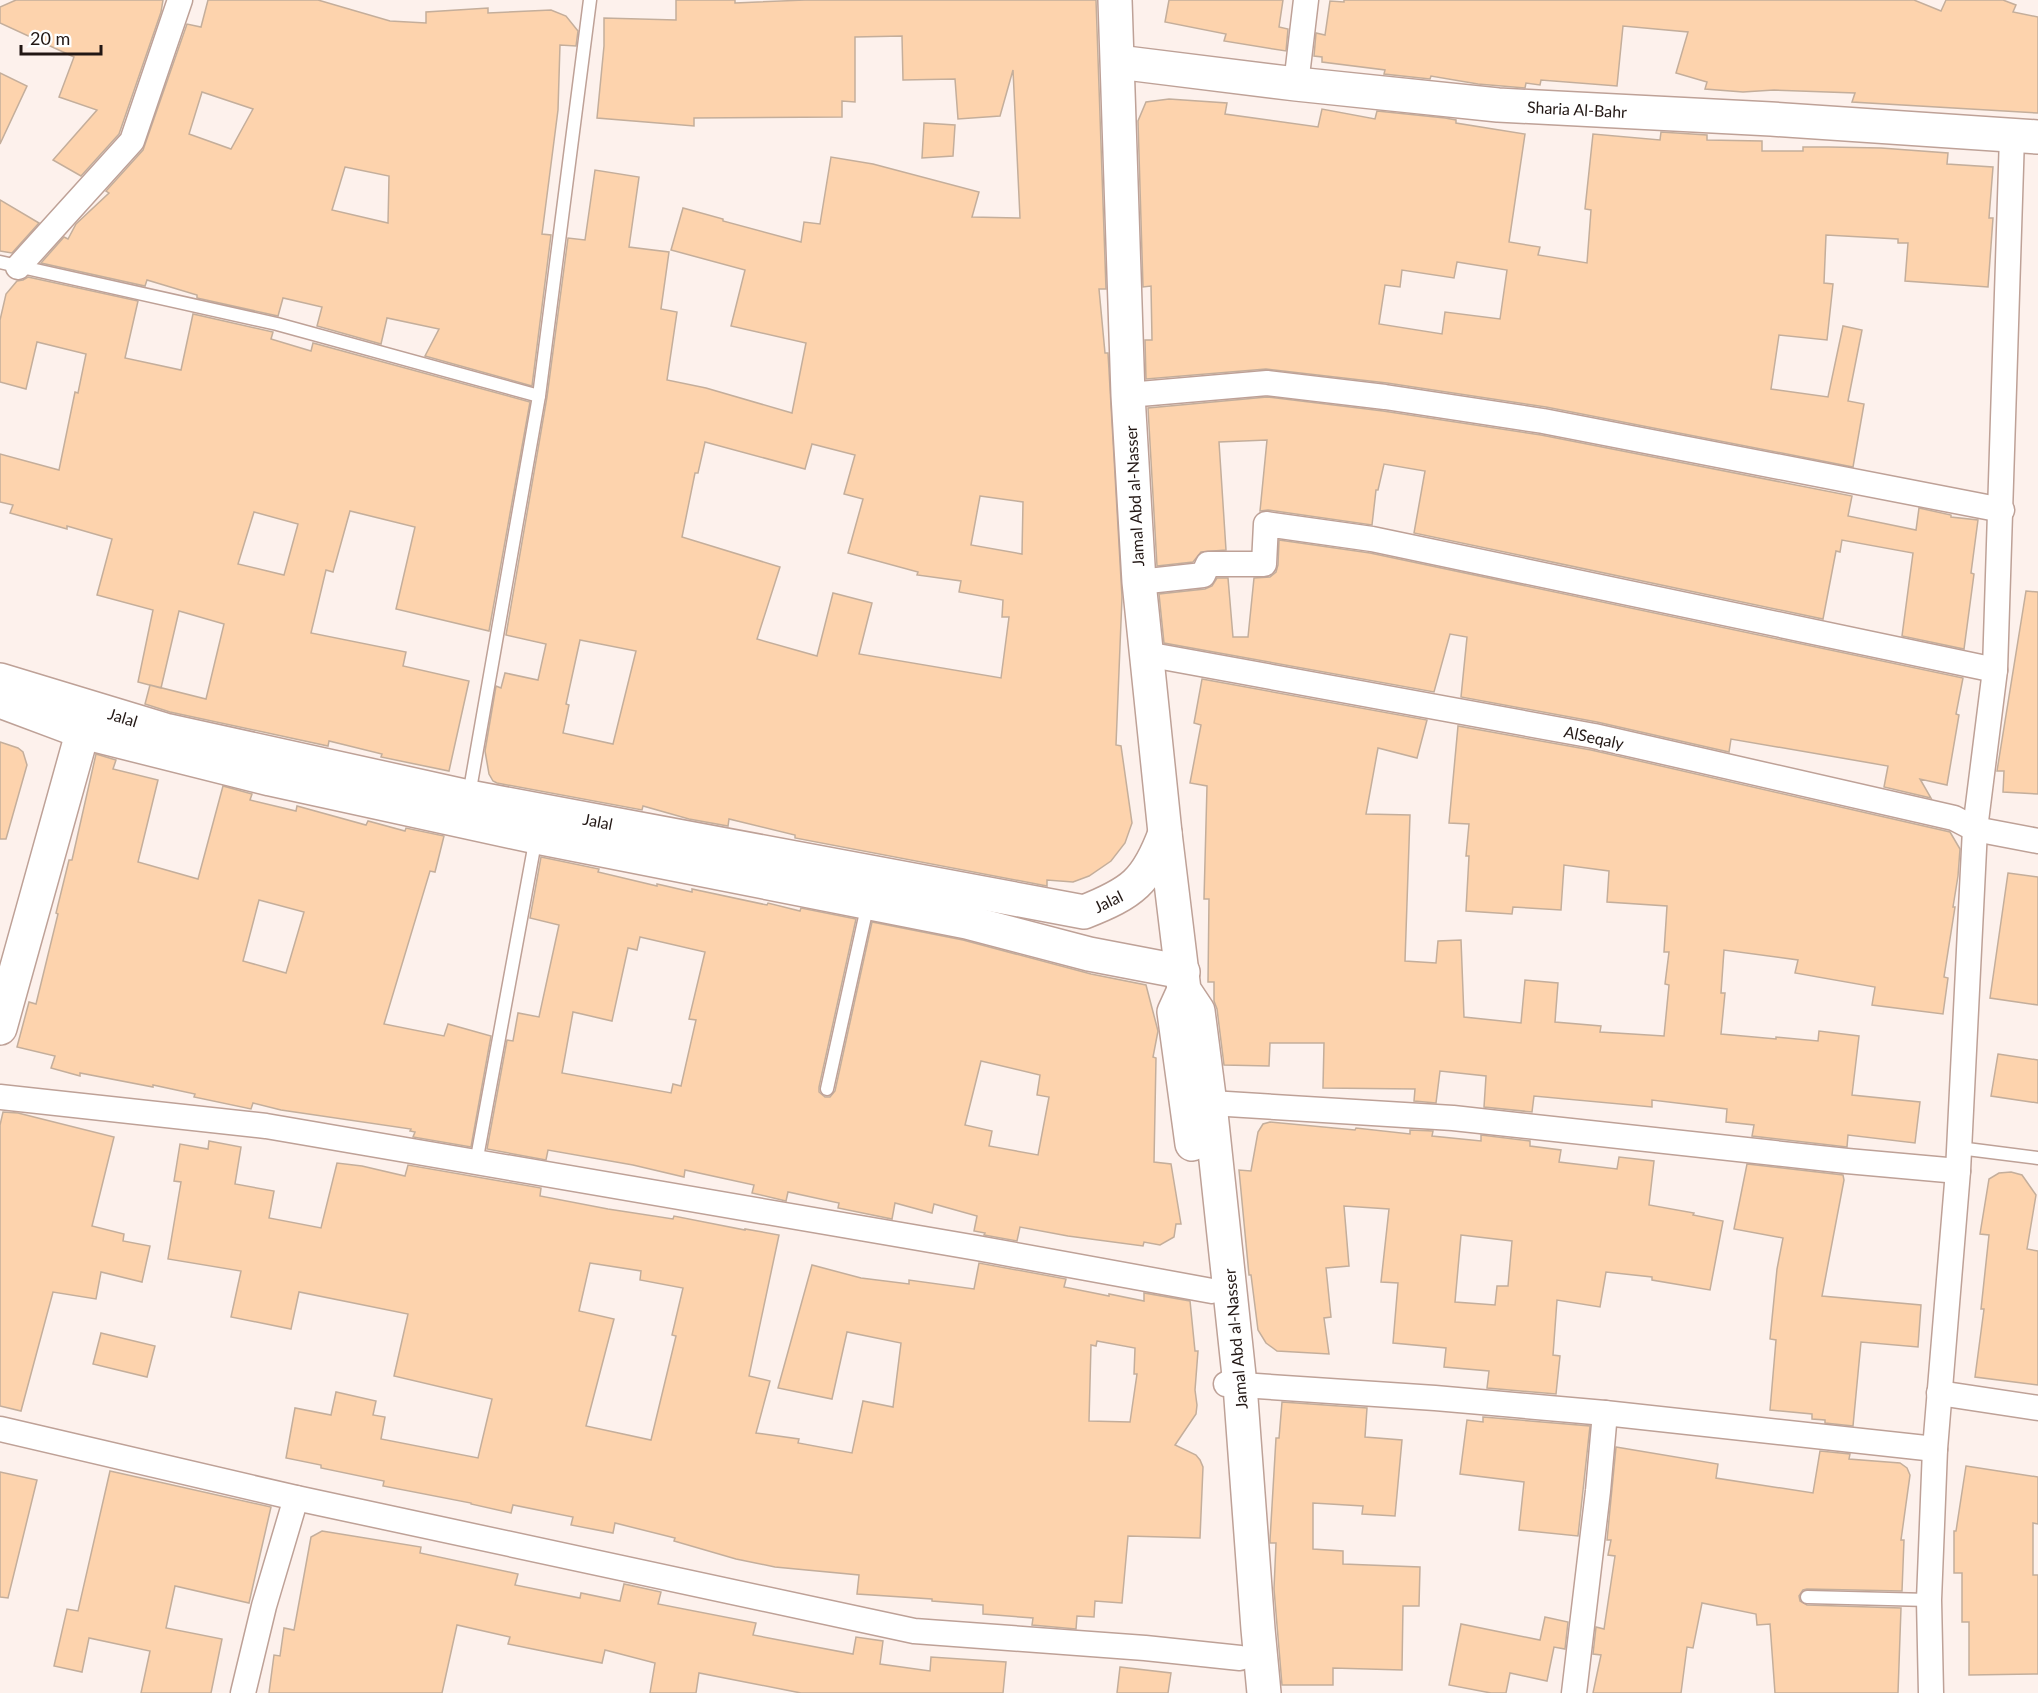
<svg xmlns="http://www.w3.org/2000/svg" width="2038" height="1693" viewBox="0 0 2038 1693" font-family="Lato,sans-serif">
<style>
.building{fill:#fdd3ad;stroke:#c4ae9b;stroke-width:1.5;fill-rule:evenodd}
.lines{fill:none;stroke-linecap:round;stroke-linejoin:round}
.service-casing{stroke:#bea197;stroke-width:15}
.minor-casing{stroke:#bea197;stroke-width:27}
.secondary-casing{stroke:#bea197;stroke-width:36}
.service{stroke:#fff;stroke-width:12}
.minor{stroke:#fff;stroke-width:24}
.secondary{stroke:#fff;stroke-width:33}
.labels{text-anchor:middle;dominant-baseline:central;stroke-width:4.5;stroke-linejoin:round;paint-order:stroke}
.street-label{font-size:16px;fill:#221714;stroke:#fff}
</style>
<rect width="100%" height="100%" fill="#fdf1ec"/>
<!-- building -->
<g class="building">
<path d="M 16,0 L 163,0 L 161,12 L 119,134 L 81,176 L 53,160 L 97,110 L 59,97 L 74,57 L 0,23 L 0,7 Z"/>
<path d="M 208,0 L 318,0 L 390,21 L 426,23 L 426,12 L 488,8 L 488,13 L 551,10 L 566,16 L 578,31 L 576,46 L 560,45 L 558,110 L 542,234 L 551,235 L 532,386 L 425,356 L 439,329 L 387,318 L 381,344 L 317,326 L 322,307 L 283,298 L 278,316 L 197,298 L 197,295 L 147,280 L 145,286 L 41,263 L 64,237 L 68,239 L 76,224 L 109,193 L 106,191 L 143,150 L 187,24 L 201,27 ZM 202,92 L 253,109 L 231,149 L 189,134 ZM 345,167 L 389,176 L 388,223 L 332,210 Z"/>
<path d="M 676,0 L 735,0 L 735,3 L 805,0 L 1096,0 L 1106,289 L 1099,289 L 1105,353 L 1108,353 L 1122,597 L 1116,745 L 1121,746 L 1132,823 L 1125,843 L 1111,861 L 1089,876 L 1073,882 L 1047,880 L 1047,886 L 795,838 L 795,835 L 729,819 L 728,826 L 689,819 L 643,806 L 642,810 L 497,783 L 493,781 L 489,774 L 485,751 L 496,686 L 501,688 L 505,673 L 538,680 L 546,644 L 506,635 L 547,397 L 568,238 L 585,240 L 595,170 L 639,177 L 629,247 L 669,252 L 661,309 L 677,312 L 667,380 L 706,388 L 792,413 L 806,343 L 731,326 L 745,270 L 671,250 L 683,208 L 723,219 L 723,221 L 801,242 L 804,222 L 820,224 L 831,157 L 873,164 L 979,192 L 972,217 L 1020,218 L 1013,70 L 1000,116 L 958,119 L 955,79 L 903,80 L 902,36 L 855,37 L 855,102 L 842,101 L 842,117 L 694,118 L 694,126 L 597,118 L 604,46 L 604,18 L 676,20 ZM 705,442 L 805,469 L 812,444 L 855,455 L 844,494 L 863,499 L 848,553 L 918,572 L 917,575 L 961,581 L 959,592 L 1003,600 L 1002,617 L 1009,617 L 1001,678 L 859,654 L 872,603 L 833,593 L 817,656 L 757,639 L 780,567 L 682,537 L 695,473 L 698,473 ZM 980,496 L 1023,502 L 1022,554 L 971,545 ZM 580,640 L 636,651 L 613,744 L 563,733 L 569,705 L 566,704 Z"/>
<path d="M 1169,0 L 1283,0 L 1279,27 L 1288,29 L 1286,51 L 1224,41 L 1226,34 L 1165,22 Z"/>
<path d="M 1344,0 L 1914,0 L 1941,11 L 1946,0 L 2003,0 L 2016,5 L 2013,12 L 2038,17 L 2038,113 L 1852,102 L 1855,93 L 1774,90 L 1743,92 L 1705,89 L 1707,82 L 1676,73 L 1688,32 L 1623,26 L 1617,86 L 1541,80 L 1540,85 L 1526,83 L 1525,88 L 1478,84 L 1431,76 L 1430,79 L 1384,74 L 1385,70 L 1322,62 L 1322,57 L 1314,56 L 1316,33 L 1325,35 L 1330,1 L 1344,2 Z"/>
<path d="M 0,73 L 27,86 L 0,144 Z"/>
<path d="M 1169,99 L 1227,103 L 1225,114 L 1318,127 L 1322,109 L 1375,119 L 1377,111 L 1445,118 L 1456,120 L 1456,123 L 1525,134 L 1509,242 L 1540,247 L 1538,255 L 1587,263 L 1591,210 L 1585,209 L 1593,134 L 1660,140 L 1661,132 L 1707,135 L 1707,140 L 1762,141 L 1762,151 L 1803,151 L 1803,147 L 1828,147 L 1881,148 L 1948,153 L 1947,164 L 1993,167 L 1989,218 L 1993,218 L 1988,287 L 1905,281 L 1908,243 L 1898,243 L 1898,239 L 1826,235 L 1824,283 L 1833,284 L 1827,340 L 1779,335 L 1771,389 L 1828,397 L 1843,326 L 1862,330 L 1848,401 L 1864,404 L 1853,467 L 1546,407 L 1387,383 L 1266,369 L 1146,379 L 1145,340 L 1152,340 L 1151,286 L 1143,287 L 1138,121 L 1146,102 ZM 1457,262 L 1507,270 L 1500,319 L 1445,312 L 1442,334 L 1379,324 L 1385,285 L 1400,287 L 1402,270 L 1454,278 Z"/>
<path d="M 924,123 L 955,125 L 953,156 L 922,158 Z"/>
<path d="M 0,200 L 39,223 L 12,253 L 0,251 Z"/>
<path d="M 28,277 L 138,301 L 125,358 L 181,370 L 193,314 L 273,332 L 271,339 L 311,351 L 313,343 L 530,402 L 489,631 L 396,609 L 415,527 L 350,511 L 333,572 L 326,570 L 311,633 L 406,652 L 403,666 L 469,681 L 449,771 L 381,757 L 382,754 L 329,741 L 328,746 L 170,712 L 145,704 L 150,685 L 206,699 L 224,624 L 179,611 L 161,688 L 138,682 L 153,610 L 97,595 L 112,539 L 67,526 L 67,529 L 10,513 L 13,505 L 0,502 L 0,454 L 59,470 L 75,392 L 78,393 L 86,354 L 37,342 L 26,389 L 0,382 L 0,320 L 6,294 L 17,281 L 23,280 ZM 254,512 L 298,524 L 284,575 L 238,564 Z"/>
<path d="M 1267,397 L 1383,411 L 1541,435 L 1852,496 L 1848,516 L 1916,530 L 1919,508 L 1951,515 L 1951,517 L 1978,520 L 1971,573 L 1974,574 L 1964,649 L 1902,636 L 1913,553 L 1842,540 L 1840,552 L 1836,551 L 1823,619 L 1414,533 L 1425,471 L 1384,464 L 1378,490 L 1376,490 L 1372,525 L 1268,510 L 1260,511 L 1267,440 L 1219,442 L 1226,550 L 1201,552 L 1193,562 L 1157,566 L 1148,408 Z"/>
<path d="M 1279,540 L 1370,553 L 1963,678 L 1956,714 L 1959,715 L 1947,785 L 1920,779 L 1931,798 L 1884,787 L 1888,766 L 1731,739 L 1729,752 L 1597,722 L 1461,697 L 1467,637 L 1450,634 L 1434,692 L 1164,643 L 1159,594 L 1205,589 L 1212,586 L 1217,578 L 1228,578 L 1233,637 L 1248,637 L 1254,578 L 1270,577 L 1276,572 L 1278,565 Z"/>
<path d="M 2026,591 L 2038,592 L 2038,794 L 2003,792 L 2004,771 L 1997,771 Z"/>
<path d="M 1202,679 L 1427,720 L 1417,758 L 1378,748 L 1366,814 L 1410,815 L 1405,961 L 1436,963 L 1438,941 L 1461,940 L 1464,1017 L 1521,1023 L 1525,980 L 1558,983 L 1555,1022 L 1601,1026 L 1600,1032 L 1664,1036 L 1669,985 L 1665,984 L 1669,952 L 1664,952 L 1667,906 L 1607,902 L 1609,871 L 1564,865 L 1561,910 L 1513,907 L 1512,914 L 1466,911 L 1469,856 L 1466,856 L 1469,824 L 1449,823 L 1458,726 L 1591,750 L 1950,832 L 1960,849 L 1958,876 L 1953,907 L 1955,907 L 1944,977 L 1948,978 L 1943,1014 L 1872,1005 L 1875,987 L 1795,973 L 1798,960 L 1724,950 L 1721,993 L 1725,993 L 1721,1034 L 1776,1039 L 1776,1037 L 1818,1041 L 1819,1031 L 1859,1036 L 1852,1095 L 1920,1102 L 1915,1143 L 1848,1135 L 1847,1147 L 1752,1136 L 1754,1125 L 1726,1122 L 1727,1109 L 1652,1100 L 1652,1107 L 1534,1096 L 1532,1112 L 1484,1107 L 1486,1076 L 1440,1071 L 1436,1103 L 1414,1101 L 1415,1089 L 1323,1088 L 1324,1043 L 1270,1043 L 1269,1066 L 1224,1065 L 1217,1009 L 1214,1001 L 1214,982 L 1208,982 L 1209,899 L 1204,899 L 1207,786 L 1190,783 L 1201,725 L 1194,723 Z"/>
<path d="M 0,742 L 18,748 L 23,752 L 27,765 L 6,839 L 0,839 Z"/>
<path d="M 96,754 L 116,760 L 113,769 L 158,780 L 138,862 L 198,879 L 223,786 L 252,794 L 250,800 L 296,811 L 297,806 L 366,825 L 368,821 L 405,831 L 406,828 L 444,836 L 435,872 L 430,871 L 384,1024 L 444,1036 L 448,1024 L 491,1036 L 471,1147 L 413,1137 L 415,1132 L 410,1131 L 411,1129 L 281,1110 L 253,1103 L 251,1109 L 194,1097 L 195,1094 L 153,1085 L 153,1087 L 80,1073 L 80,1076 L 51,1068 L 55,1056 L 17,1047 L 29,1002 L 36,1004 L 58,914 L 56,913 L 69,860 L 72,860 ZM 259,900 L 304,912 L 286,973 L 243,961 Z"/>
<path d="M 541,857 L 599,869 L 598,872 L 657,886 L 657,884 L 692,892 L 692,889 L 767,905 L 768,903 L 800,911 L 801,908 L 856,919 L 819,1087 L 819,1092 L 825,1097 L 830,1097 L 835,1091 L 872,922 L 963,940 L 1091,974 L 1146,985 L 1158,1031 L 1153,1057 L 1156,1058 L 1154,1162 L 1171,1164 L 1181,1224 L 1176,1224 L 1174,1237 L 1160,1245 L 1144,1242 L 1143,1246 L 1068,1236 L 1020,1227 L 1017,1241 L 984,1235 L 985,1233 L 974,1231 L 977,1216 L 934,1204 L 932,1213 L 895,1203 L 892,1219 L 838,1208 L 839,1203 L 788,1192 L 786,1201 L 752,1193 L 754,1185 L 685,1170 L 684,1177 L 633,1165 L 548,1150 L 546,1160 L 487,1149 L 507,1040 L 513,1041 L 518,1013 L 539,1017 L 559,925 L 530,918 ZM 640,937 L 705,952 L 689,1019 L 696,1020 L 681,1086 L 673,1084 L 671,1093 L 562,1073 L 573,1012 L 612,1021 L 628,948 L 637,950 ZM 981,1061 L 1040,1075 L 1037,1095 L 1049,1097 L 1038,1155 L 989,1146 L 992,1131 L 965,1125 Z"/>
<path d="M 2008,873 L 2038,877 L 2038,1005 L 1990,998 Z"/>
<path d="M 1998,1054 L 2038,1060 L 2038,1103 L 1991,1096 Z"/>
<path d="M 3,1112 L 18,1113 L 114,1137 L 92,1226 L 124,1234 L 123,1241 L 150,1246 L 142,1282 L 101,1272 L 96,1299 L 53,1292 L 21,1411 L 0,1406 L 0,1125 Z"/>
<path d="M 1270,1122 L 1355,1130 L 1356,1128 L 1410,1134 L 1410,1130 L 1433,1131 L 1432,1136 L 1481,1141 L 1481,1135 L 1530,1141 L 1530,1146 L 1561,1150 L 1559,1162 L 1617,1169 L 1619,1157 L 1654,1161 L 1649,1205 L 1694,1213 L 1693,1215 L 1723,1221 L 1710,1290 L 1652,1280 L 1652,1277 L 1606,1272 L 1600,1307 L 1557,1300 L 1553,1355 L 1560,1356 L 1556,1394 L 1487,1388 L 1489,1371 L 1444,1367 L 1446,1348 L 1393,1343 L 1398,1283 L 1381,1282 L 1389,1209 L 1344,1206 L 1349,1266 L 1326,1268 L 1331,1317 L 1324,1318 L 1329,1354 L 1277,1351 L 1266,1343 L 1258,1330 L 1251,1275 L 1249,1275 L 1239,1170 L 1251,1171 L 1258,1132 L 1263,1124 ZM 1461,1235 L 1512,1241 L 1508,1286 L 1497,1286 L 1495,1305 L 1455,1302 Z"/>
<path d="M 209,1141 L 241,1147 L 235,1184 L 274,1191 L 269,1218 L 321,1228 L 337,1163 L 362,1166 L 405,1176 L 408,1165 L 541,1188 L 540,1196 L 608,1209 L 673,1219 L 674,1216 L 745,1230 L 745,1229 L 779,1235 L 749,1376 L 770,1381 L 756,1433 L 799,1439 L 798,1443 L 852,1453 L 863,1401 L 893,1407 L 901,1343 L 847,1332 L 832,1399 L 778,1388 L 812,1265 L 861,1278 L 909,1284 L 909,1280 L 974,1289 L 979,1263 L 1066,1279 L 1064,1287 L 1109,1296 L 1109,1294 L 1144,1301 L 1144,1293 L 1190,1301 L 1195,1351 L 1198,1351 L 1195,1390 L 1197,1405 L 1196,1414 L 1175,1445 L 1196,1455 L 1200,1460 L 1203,1467 L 1200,1538 L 1128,1536 L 1122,1603 L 1095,1601 L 1094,1617 L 1077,1616 L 1076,1629 L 1032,1625 L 1033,1618 L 983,1614 L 983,1605 L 932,1601 L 932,1599 L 857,1594 L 859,1575 L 775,1567 L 736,1559 L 674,1541 L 675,1538 L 615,1523 L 613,1533 L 571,1525 L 573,1517 L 513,1505 L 511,1513 L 471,1504 L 471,1503 L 383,1486 L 384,1481 L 321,1468 L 321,1465 L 286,1458 L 295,1408 L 331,1415 L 336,1392 L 376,1401 L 373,1415 L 385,1417 L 381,1439 L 478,1458 L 492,1399 L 394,1376 L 408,1314 L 299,1292 L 291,1329 L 231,1317 L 241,1271 L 168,1259 L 181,1182 L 174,1181 L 180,1144 L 208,1149 ZM 590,1263 L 641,1271 L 640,1280 L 683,1288 L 672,1335 L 676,1336 L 651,1440 L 586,1426 L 614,1319 L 579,1311 ZM 1097,1341 L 1135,1348 L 1134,1374 L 1137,1374 L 1130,1422 L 1089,1421 L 1091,1345 L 1096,1346 Z"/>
<path d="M 1747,1164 L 1843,1175 L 1844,1180 L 1822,1296 L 1921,1305 L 1918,1347 L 1861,1342 L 1853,1426 L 1825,1423 L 1825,1420 L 1812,1419 L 1812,1414 L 1770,1410 L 1776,1340 L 1770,1339 L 1777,1269 L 1783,1238 L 1734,1229 Z"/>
<path d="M 2011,1172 L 2022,1175 L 2036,1195 L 2027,1249 L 2038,1251 L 2038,1385 L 1975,1377 L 1984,1309 L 1981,1309 L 1989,1235 L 1980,1234 L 1989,1179 L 1999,1173 Z"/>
<path d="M 101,1333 L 155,1346 L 147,1377 L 93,1364 Z"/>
<path d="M 1282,1402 L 1367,1408 L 1365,1437 L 1402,1440 L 1395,1516 L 1362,1514 L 1363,1506 L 1313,1503 L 1313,1549 L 1343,1551 L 1343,1564 L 1420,1567 L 1419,1606 L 1403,1606 L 1402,1670 L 1333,1668 L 1333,1685 L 1282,1685 L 1274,1589 L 1276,1543 L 1270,1543 L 1270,1540 L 1276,1438 L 1279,1438 Z"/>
<path d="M 1483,1417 L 1590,1426 L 1578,1536 L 1519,1530 L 1524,1482 L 1460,1474 L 1467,1420 L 1483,1422 Z"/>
<path d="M 1616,1447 L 1718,1464 L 1716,1478 L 1813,1493 L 1820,1451 L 1850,1454 L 1849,1459 L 1900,1463 L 1907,1468 L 1910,1475 L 1901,1540 L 1904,1540 L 1902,1591 L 1807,1589 L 1803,1590 L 1799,1596 L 1800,1601 L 1807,1605 L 1901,1608 L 1898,1693 L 1775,1693 L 1770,1624 L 1757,1625 L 1756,1614 L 1702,1603 L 1693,1648 L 1687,1647 L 1681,1693 L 1593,1693 L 1601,1655 L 1593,1654 L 1596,1627 L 1604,1629 L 1615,1556 L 1608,1555 L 1611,1540 L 1607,1540 Z"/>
<path d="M 1966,1466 L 2038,1477 L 2038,1524 L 2033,1523 L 2033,1575 L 2038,1575 L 2038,1674 L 1969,1675 L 1969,1622 L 1962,1622 L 1962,1573 L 1954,1573 L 1954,1531 L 1956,1531 Z"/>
<path d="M 110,1471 L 271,1507 L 249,1603 L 175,1586 L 166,1628 L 222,1639 L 211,1693 L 141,1693 L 150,1651 L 89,1638 L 82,1672 L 54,1666 L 67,1609 L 78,1611 Z"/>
<path d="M 0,1472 L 37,1480 L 8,1598 L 0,1597 Z"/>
<path d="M 322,1531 L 421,1547 L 420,1553 L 518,1574 L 515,1585 L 580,1598 L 581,1593 L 620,1601 L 624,1584 L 661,1592 L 658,1604 L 756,1623 L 753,1635 L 853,1654 L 856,1637 L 883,1641 L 880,1664 L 930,1671 L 931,1657 L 1006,1662 L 1003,1693 L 801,1693 L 699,1673 L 696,1693 L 650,1693 L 655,1663 L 605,1650 L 602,1663 L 508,1644 L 510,1637 L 457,1625 L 442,1693 L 269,1693 L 274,1655 L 280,1656 L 284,1628 L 294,1630 L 311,1537 Z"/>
<path d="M 1545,1617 L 1568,1622 L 1565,1649 L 1554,1647 L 1547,1681 L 1510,1673 L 1506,1693 L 1491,1693 L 1449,1685 L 1461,1624 L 1540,1640 Z"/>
<path d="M 1120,1667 L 1171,1673 L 1168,1693 L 1117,1693 Z"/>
</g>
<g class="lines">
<!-- service casing -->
<g class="service-casing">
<g id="service">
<path d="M 0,262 L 277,324 L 539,396"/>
<path d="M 469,795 L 539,396 L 590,0"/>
<path d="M 827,1089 L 868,903"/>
<path d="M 1959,1148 L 2038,1158"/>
<path d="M 476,1163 L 536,837"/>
<path d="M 1807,1597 L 1929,1600"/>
</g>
</g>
<!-- minor casing -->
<g class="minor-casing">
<g id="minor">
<path d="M 1296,84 L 1306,0"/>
<path d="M 18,267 L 132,141 L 180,0"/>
<path d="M 1128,395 L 1267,383 L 1385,397 L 1543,421 L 2002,510"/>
<path d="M 1139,582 L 1203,575 L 1208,564 L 1264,564 L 1266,524 L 1372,539 L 1995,670"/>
<path d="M 1146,654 L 1594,736 L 1954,818 L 1975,829 L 2038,841"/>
<path d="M 0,1097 L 266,1126 L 977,1248 L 1212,1291"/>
<path d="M 1195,1102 L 1453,1118 L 1847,1161 L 1958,1171"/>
<path d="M 1226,1384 L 1435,1398 L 1605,1413 L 1935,1449"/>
<path d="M 1939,1393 L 2038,1408"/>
<path d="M 0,1429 L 296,1498 L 914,1631 L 1145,1648 L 1240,1658"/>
<path d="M 243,1693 L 264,1606 L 296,1498"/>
<path d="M 1574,1693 L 1598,1491 L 1605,1413"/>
<path d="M 1931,1693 L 1929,1600 L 1935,1449 L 1958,1171 L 1975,829 L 1995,670 L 2012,136"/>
</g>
</g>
<!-- secondary casing -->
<g class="secondary-casing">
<g id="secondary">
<path d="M 1115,0 L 1128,395 L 1139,582 L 1165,833 L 1184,990 L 1198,1011 L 1210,1104 L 1240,1385 L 1258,1629 L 1264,1693"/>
<path d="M 1118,62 L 1296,84 L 1498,105 L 1771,119 L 2038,137"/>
<path d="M 0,680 L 165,730 L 469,797 L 1084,912 C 1132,893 1147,882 1165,833"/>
<path d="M 0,701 L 83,732 L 270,779 L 536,837 L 967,922 L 1089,954 L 1183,972"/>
<path d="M 1184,990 L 1174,1012 L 1192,1144"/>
<path d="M 0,1028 L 88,712"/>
</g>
</g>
<!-- service -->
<use href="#service" class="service"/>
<!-- minor -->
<use href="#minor" class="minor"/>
<!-- secondary -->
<use href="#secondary" class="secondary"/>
</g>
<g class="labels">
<!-- street labels -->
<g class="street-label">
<text transform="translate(1577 109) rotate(3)">Sharia Al-Bahr</text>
<text transform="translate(1134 496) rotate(-93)">Jamal Abd al-Nasser</text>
<text transform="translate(123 717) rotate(17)">Jalal</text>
<text transform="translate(1594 737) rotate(12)">AlSeqaly</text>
<text transform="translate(598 821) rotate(11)">Jalal</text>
<text transform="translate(1108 901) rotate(-26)">Jalal</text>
<text transform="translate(1235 1339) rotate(-95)">Jamal Abd al-Nasser</text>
</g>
</g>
<!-- scale -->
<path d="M21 45v9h80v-9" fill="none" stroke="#221714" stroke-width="3"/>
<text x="30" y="45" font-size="18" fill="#221714" stroke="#ffffff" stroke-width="4.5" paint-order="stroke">20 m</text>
</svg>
